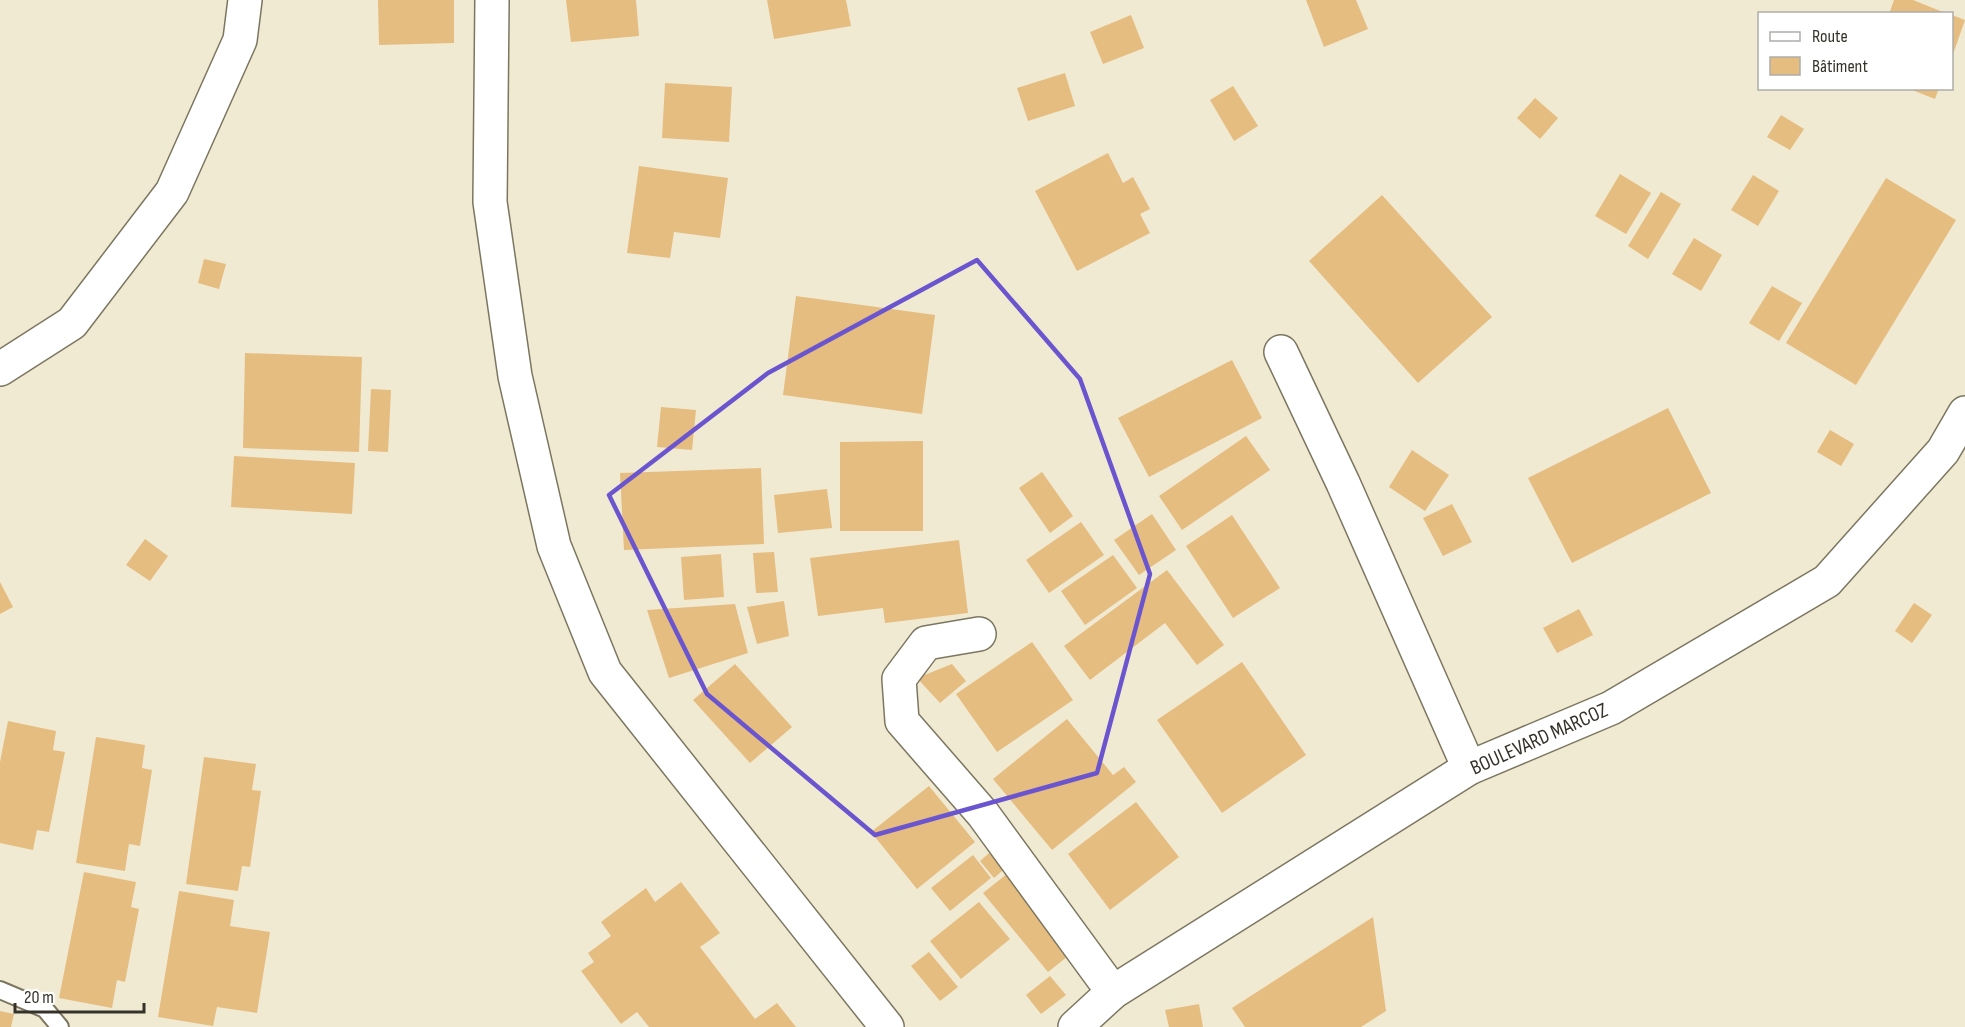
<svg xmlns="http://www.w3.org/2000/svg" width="1965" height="1027" viewBox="0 0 1965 1027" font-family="'Sofia Sans Condensed',sans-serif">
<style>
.building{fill:#e5bd80}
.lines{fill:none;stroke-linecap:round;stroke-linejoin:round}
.lane-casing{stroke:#7c7661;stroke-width:20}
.street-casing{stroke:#7c7661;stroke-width:36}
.secondary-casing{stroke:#7c7661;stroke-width:36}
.lane{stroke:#fff;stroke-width:16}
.street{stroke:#fff;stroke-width:33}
.secondary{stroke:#fff;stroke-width:33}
.marked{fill:none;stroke:#6b55ce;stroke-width:4.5;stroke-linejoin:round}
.labels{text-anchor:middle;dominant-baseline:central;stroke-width:4.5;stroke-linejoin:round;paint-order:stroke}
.street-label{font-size:21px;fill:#353229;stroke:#fff}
</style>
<rect width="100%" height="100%" fill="#f1ead2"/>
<!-- building -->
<g class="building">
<path d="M 378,0 L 454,0 L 454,43 L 379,45 Z"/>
<path d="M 566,0 L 636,0 L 639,36 L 571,42 Z"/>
<path d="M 767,0 L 846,0 L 851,26 L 774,39 Z"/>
<path d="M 1306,0 L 1356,0 L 1368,29 L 1324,47 Z"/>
<path d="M 1894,0 L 1913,0 L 1948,14 L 1889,14 Z"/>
<path d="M 1131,15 L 1144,48 L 1103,64 L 1090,32 Z"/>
<path d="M 1952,15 L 1965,20 L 1952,57 Z"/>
<path d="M 1065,73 L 1075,106 L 1028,121 L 1017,88 Z"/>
<path d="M 665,83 L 732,87 L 729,142 L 662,138 Z"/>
<path d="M 1233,86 L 1258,126 L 1234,141 L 1210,100 Z"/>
<path d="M 1907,88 L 1939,88 L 1935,99 Z"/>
<path d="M 1535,98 L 1558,118 L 1540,139 L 1517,118 Z"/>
<path d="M 1781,115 L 1804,129 L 1790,150 L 1767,137 Z"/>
<path d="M 1108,153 L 1123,183 L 1133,177 L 1150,209 L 1140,214 L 1150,233 L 1077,271 L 1035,191 Z"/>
<path d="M 639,166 L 728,178 L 720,238 L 674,232 L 670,258 L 627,253 Z"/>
<path d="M 1620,174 L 1651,193 L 1626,234 L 1595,216 Z"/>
<path d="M 1753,175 L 1779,191 L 1758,226 L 1731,210 Z"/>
<path d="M 1886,178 L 1956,220 L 1856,385 L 1786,343 Z"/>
<path d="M 1661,192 L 1681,204 L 1648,259 L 1628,246 Z"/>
<path d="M 1382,195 L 1492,317 L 1418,383 L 1309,261 Z"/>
<path d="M 1694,238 L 1722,255 L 1701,291 L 1672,274 Z"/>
<path d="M 204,259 L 226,264 L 219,289 L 198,283 Z"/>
<path d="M 1772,286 L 1802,303 L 1779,341 L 1749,323 Z"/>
<path d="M 796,296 L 935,315 L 922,414 L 783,395 Z"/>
<path d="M 245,353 L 362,357 L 359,452 L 243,448 Z"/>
<path d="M 1232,360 L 1262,418 L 1149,477 L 1118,418 Z"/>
<path d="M 371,389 L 391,390 L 388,452 L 368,451 Z"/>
<path d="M 661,407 L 696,410 L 692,450 L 657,447 Z"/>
<path d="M 1668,408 L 1711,493 L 1572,563 L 1528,478 Z"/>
<path d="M 1830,430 L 1854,444 L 1841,466 L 1817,452 Z"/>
<path d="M 1246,436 L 1270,470 L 1182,530 L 1159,496 Z"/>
<path d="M 923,441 L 923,531 L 840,531 L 840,442 Z"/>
<path d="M 1412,450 L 1449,475 L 1425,511 L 1389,487 Z"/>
<path d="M 234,456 L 355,463 L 352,514 L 231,507 Z"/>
<path d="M 761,468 L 764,544 L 624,550 L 620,473 Z"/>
<path d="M 1042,472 L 1073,516 L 1050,533 L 1019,488 Z"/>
<path d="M 827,489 L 832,528 L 778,533 L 774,495 Z"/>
<path d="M 1452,504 L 1472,542 L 1443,556 L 1423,518 Z"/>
<path d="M 1152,514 L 1176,550 L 1139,575 L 1114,540 Z"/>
<path d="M 1232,515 L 1280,588 L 1233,618 L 1186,546 Z"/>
<path d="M 1081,522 L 1104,555 L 1049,593 L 1026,560 Z"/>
<path d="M 145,539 L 168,556 L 150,581 L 126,565 Z"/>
<path d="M 959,540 L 968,613 L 885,623 L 883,608 L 818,616 L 810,558 Z"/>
<path d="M 774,552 L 778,592 L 756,593 L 753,553 Z"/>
<path d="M 721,554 L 724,597 L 684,600 L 681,557 Z"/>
<path d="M 1113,555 L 1137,588 L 1085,625 L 1061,591 Z"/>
<path d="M 1167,570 L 1224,645 L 1197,665 L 1165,623 L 1090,680 L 1064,646 Z"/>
<path d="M 0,582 L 13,607 L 0,614 Z"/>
<path d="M 784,601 L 789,636 L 757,644 L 747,607 Z"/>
<path d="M 1914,603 L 1932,615 L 1912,643 L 1895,631 Z"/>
<path d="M 735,604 L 748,653 L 669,678 L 647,610 Z"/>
<path d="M 1579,609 L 1593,635 L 1557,653 L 1543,628 Z"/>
<path d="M 1032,642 L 1073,700 L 997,752 L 956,694 Z"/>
<path d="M 1242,662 L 1306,755 L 1222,813 L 1157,720 Z"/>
<path d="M 735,664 L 792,727 L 750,763 L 693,700 Z"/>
<path d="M 952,664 L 966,681 L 940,703 L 917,678 Z"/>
<path d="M 1067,719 L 1113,775 L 1124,767 L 1136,782 L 1052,850 L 993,779 Z"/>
<path d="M 8,721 L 56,731 L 53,750 L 65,752 L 49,832 L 37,830 L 33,850 L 0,843 L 0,762 Z"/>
<path d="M 96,737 L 145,745 L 142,768 L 152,770 L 140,846 L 129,844 L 125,871 L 76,863 Z"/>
<path d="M 204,757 L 256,764 L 252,790 L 261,791 L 250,867 L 242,866 L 238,891 L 186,884 Z"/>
<path d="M 929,786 L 975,842 L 917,889 L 871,832 Z"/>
<path d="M 1136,802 L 1179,857 L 1110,910 L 1068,854 Z"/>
<path d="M 995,848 L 1009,865 L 994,878 L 980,861 Z"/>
<path d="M 973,855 L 991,878 L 950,911 L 931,888 Z"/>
<path d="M 1013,869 L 1077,949 L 1048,972 L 983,893 Z"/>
<path d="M 84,872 L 136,882 L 131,907 L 139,909 L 125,982 L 117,980 L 112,1008 L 59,998 Z"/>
<path d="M 681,882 L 720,933 L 700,947 L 755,1019 L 777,1003 L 796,1027 L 649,1027 L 637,1012 L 621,1024 L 581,971 L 594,962 L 588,953 L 611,936 L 601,922 L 646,888 L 655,902 Z"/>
<path d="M 179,891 L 234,900 L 230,926 L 270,932 L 257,1013 L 217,1007 L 213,1026 L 158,1017 Z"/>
<path d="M 979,902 L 1010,939 L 961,979 L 930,941 Z"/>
<path d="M 1373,917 L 1386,1011 L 1361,1027 L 1245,1027 L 1232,1008 Z"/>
<path d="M 929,952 L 958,987 L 940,1001 L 911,966 Z"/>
<path d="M 1050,976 L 1066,995 L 1041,1014 L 1026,995 Z"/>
<path d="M 1199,1004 L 1203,1027 L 1169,1027 L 1165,1010 Z"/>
<path d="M 0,1011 L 14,1014 L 11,1027 L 0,1027 Z"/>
</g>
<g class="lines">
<!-- lane casing -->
<g class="lane-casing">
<path id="lane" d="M 0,990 L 45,1009 L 60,1027"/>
</g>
<!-- street casing -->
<g class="street-casing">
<g id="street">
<path d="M 492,0 L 490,202 L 515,376 L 554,546 L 605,672 L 887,1027"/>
<path d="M 1281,352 L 1343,483 L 1469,768"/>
<path d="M 0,369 L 72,323 L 172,192 L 240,40 L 245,0"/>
<path d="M 979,634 L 926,643 L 899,679 L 902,721 L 983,814 L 1113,992"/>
</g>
</g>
<!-- secondary casing -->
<g class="secondary-casing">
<path id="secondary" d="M 1075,1027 L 1113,992 L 1469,768 L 1611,708 L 1827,581 L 1943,451 L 1965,413"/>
</g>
<!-- lane -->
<use href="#lane" class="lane"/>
<!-- street -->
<use href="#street" class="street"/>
<!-- secondary -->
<use href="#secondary" class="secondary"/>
</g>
<!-- marked area -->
<path class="marked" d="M 977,260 L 1080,379 L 1150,574 L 1097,773 L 875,835 L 707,694 L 609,495 L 768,373 Z"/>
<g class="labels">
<!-- street labels -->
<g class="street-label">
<text transform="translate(1539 739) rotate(-24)">BOULEVARD MARCOZ</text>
</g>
</g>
<!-- legend -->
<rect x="1758" y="12" width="195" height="78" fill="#ffffff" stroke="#aeada9" stroke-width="1.5"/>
<rect x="1770" y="32" width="30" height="9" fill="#ffffff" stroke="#aeada9" stroke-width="1.5"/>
<text x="1812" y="42" font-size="18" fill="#353229">Route</text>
<rect x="1770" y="57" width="30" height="18" fill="#e5bd80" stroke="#aeada9" stroke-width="1.5"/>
<text x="1812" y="72" font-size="18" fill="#353229">Bâtiment</text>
<!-- scale -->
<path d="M15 1003v9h129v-9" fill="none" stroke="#353229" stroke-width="3"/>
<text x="24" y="1003" font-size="18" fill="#353229" stroke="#ffffff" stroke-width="4.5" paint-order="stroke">20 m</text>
</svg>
